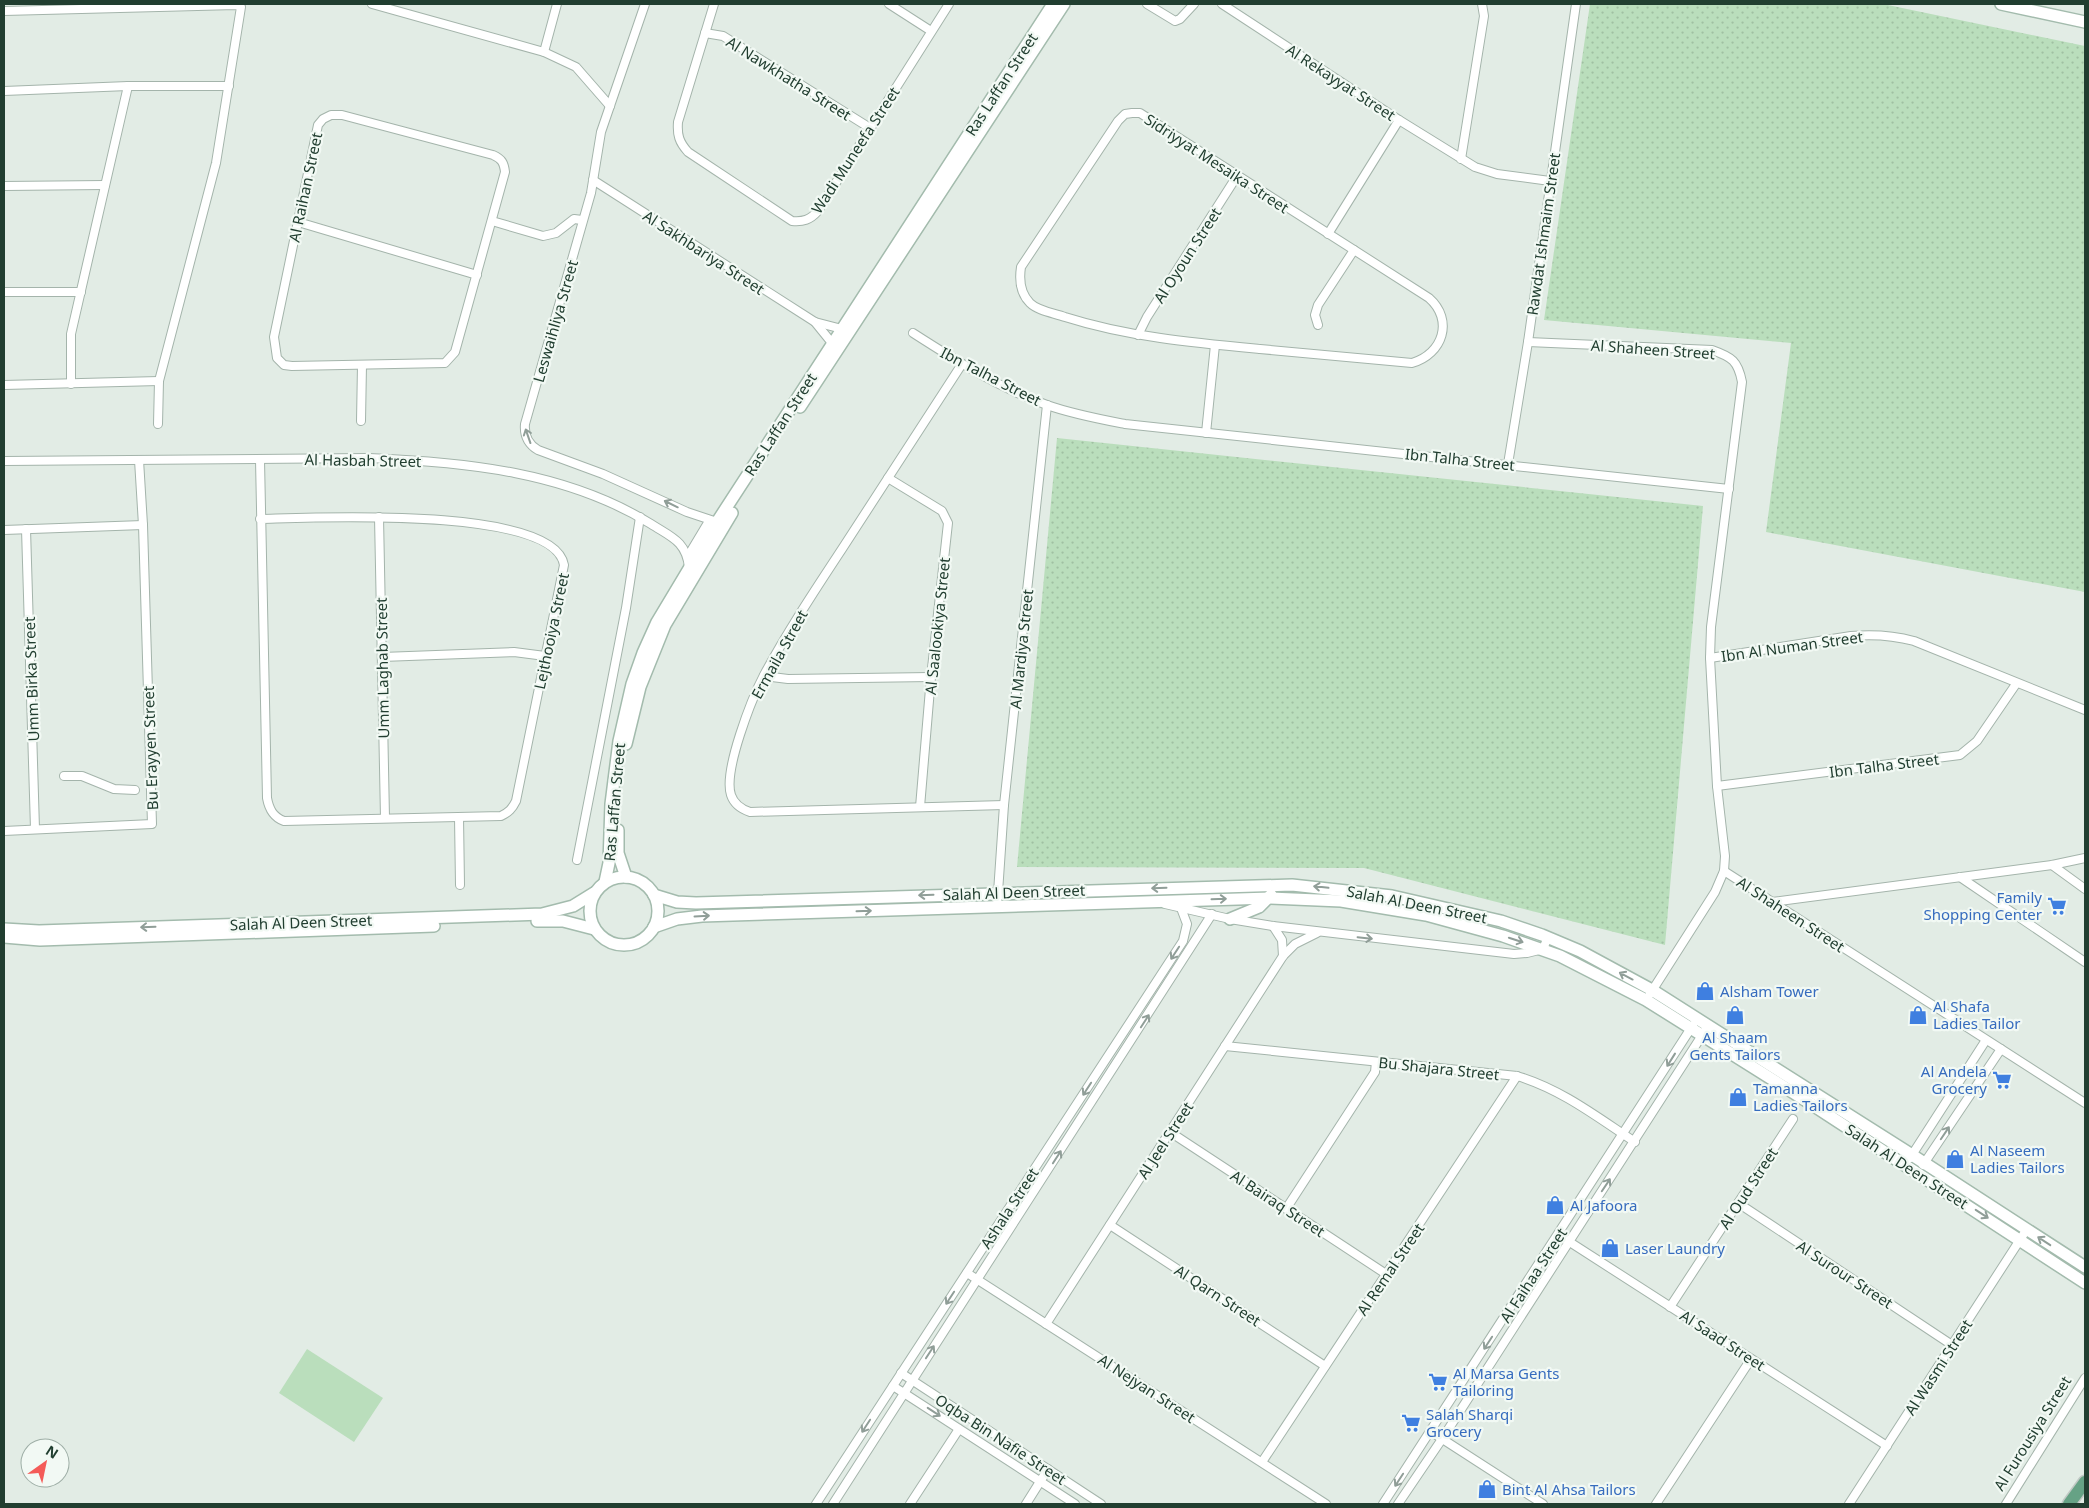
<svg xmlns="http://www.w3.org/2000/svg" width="2089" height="1508" viewBox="0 0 2089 1508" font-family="'Noto Sans',sans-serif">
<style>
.grass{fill:url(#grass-dots)}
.garden{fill:#badebc}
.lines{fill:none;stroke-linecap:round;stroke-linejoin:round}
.street-casing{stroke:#a4b4ab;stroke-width:10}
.secondary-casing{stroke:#a3bbad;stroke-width:14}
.primary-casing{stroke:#c1c9c5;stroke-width:15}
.street{stroke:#fff;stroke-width:8}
.secondary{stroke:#fff;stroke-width:11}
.primary{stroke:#66a285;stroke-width:12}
.oneway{stroke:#909e98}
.labels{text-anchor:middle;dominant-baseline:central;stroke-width:4.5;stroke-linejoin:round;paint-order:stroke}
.street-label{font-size:15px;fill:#213e30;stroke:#f2f9f4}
.shop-label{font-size:15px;fill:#366cbe;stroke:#f2f9f4;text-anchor:start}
</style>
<defs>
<pattern id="grass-dots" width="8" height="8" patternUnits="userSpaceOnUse" patternTransform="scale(1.25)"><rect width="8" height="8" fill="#badebc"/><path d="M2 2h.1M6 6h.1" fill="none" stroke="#a0c0a2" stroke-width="1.8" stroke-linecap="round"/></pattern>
</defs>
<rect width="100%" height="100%" fill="#e2ece5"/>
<!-- grass -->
<g class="grass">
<path d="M 1590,4 L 1883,4 L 2085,46 L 2085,592 L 1766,532 L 1791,343 L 1544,320 Z"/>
<path d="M 1057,438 L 1703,506 L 1665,945 L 1364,868 L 1017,867 Z"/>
</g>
<!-- garden -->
<path class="garden" d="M 307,1349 L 383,1398 L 354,1442 L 279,1393 Z"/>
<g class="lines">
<!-- street casing -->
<g class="street-casing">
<g id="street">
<path d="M 372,4 L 544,52 L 576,67 L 610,106"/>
<path d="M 645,4 L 601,132 L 591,193 L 525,424 C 524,435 528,444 538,450 L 603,474 L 687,512 L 717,522"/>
<path d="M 714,4 L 678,122 C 677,135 679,142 688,152 L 792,221 C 803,222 810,220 818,211 L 949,4"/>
<path d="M 889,4 L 931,31"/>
<path d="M 1147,4 L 1175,21 L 1180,19 L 1194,4"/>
<path d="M 1222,4 L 1399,120 L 1475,167 L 1497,174 L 1550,181"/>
<path d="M 4,11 L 236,5 L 241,7 L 216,163 L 159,381 L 158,424"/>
<path d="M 705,33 L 723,36 L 870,128"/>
<path d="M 544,52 L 557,4"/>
<path d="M 4,91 L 128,86 L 229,86"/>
<path d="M 1132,113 L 1140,113 L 1429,298 C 1454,320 1443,354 1412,363 C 1362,358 1311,354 1260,349 C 1195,343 1128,337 1065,317 C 1054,313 1038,311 1030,303 C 1020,293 1019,280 1021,267 L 1118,121 L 1125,114 Z"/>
<path d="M 331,115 L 342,115 L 493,155 C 502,159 504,163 505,172 L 455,352 L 445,363 L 292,366 L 284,365 L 277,358 L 274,337 L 318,125 L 323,119 Z"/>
<path d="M 1461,159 L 1484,16 L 1482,4"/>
<path d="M 593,180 L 815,322 L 842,329"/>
<path d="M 4,186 L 105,185"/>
<path d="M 492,221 L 543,236 L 556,233 L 574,219 L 582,220"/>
<path d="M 298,222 L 477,275"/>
<path d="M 1328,234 L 1399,120"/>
<path d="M 4,292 L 81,292"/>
<path d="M 815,322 L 832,343"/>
<path d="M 1318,325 L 1315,315 L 1318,305 L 1354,250"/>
<path d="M 913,333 C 955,360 999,388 1047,405 C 1072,414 1099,419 1125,424 L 1729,489"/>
<path d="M 1138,335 L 1147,317 L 1237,176"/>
<path d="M 1528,342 L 1712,350 C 1732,357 1738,361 1742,382 L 1711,627 L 1710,658 L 1717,786 L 1725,856 L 1724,871 L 1715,892 L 1650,994"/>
<path d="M 962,364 C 922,425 882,487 842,549 C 815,590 787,632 764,675 C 752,698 723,771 731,795 C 734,804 741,809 750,812 L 1004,805"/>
<path d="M 71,384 L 71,334 L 128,86"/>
<path d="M 4,385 L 159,381"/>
<path d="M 361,421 L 362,365"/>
<path d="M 1206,433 L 1215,345"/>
<path d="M 260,460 L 267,798 C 269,809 273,817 284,821 L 501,816 C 509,812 512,809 516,801 L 564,565 C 554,505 309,518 260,519"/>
<path d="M 4,461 L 369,458 C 466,462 567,472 651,524 C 671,537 686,541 689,567"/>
<path d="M 1508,464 L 1528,342 L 1576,4"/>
<path d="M 888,478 L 942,511 L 948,523 L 931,677 L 920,807"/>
<path d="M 379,517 L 385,818"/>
<path d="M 26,529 L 35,829"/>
<path d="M 4,530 L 143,525"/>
<path d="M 688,556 L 709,521"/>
<path d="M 382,657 L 514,652 L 545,656"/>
<path d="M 1710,658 L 1851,636 C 1874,634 1892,635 1914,641 L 2085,710"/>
<path d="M 764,676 L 788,679 L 931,677"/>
<path d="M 64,776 L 82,776 L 114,789 L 135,790"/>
<path d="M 1717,786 L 1960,755 L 1977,741 L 2016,684"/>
<path d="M 459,817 L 460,885"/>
<path d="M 4,831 L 152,824 L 143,525 L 139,460"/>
<path d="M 577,860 L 626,608 L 640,517"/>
<path d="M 2052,865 L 2085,889"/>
<path d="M 1724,871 L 2085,1103"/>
<path d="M 1960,877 L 2085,962"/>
<path d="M 1772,902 L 2052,865 L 2085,858"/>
<path d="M 1165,904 L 1230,919 L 1273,926 L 1514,954 L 1527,953 L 1543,949 L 1548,937"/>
<path d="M 997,907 L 1004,805 L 1047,405"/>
<path d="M 1273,926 L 1282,940 L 1283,956"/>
<path d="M 1225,1046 L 1517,1076 C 1561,1089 1597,1117 1635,1142"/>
<path d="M 1170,1132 L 1386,1274"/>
<path d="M 1910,1158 L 1986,1040"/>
<path d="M 1923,1165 L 2001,1049"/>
<path d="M 1738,1203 L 1952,1345"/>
<path d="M 1286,1209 L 1375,1072 L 1376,1062"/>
<path d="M 1110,1225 L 1325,1366"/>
<path d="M 1565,1239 L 1887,1446"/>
<path d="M 967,1273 L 1326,1504"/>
<path d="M 1670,1307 L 1793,1119"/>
<path d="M 1046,1324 L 1283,956 L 1295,944 L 1317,933"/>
<path d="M 901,1373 L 1101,1504"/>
<path d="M 893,1386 L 1075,1504"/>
<path d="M 1430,1431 L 1543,1504"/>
<path d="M 1262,1462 L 1517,1076"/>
<path d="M 816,1504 L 1183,941 L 1187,924 L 1181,908"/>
<path d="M 833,1504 L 1212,914"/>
<path d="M 910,1504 L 959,1429"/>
<path d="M 1026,1504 L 1048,1469"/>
<path d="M 1383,1504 L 1693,1025"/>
<path d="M 1398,1504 L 1442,1439 L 1708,1026"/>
<path d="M 1656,1504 L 1751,1359"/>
<path d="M 1849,1504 L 2027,1229"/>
<path d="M 2006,1504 L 2085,1378"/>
</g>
</g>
<!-- secondary casing -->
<g class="secondary-casing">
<g id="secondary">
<path d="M 2001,4 L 2085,22"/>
<path d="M 800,407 L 1064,4"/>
<path d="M 626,744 L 640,687 L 665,625 L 732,513"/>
<path d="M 618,830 L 618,853 L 626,877"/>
<circle cx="624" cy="911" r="34"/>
<path d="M 605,882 L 609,863 L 611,804 L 619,741 L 632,684 L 643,653 L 657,622 L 717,522 L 1053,4"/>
<path d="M 654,895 L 677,902 L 696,903 L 1292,885 L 1392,896 L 1501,921 L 1542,935 L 1580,951 L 1652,990 L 1912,1155 L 2085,1267"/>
<path d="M 1230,919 L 1259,907 L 1271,895"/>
<path d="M 537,921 L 563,921 L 594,929"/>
<path d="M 654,927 L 677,919 L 702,916 L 1270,898 L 1341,901 L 1426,915 L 1503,936 L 1560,956 L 1646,1000 L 1805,1100 L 2085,1283"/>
<path d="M 4,929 L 39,931 L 542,914 L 573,906 L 594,893"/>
<path d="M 4,937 L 40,940 L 434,926"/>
</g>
</g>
<!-- primary casing -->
<g class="primary-casing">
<path id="primary" d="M 2069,1504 L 2085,1482"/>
</g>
<!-- street -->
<use href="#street" class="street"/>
<!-- secondary -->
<use href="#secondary" class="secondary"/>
<!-- primary -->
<use href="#primary" class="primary"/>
</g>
<!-- one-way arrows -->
<defs><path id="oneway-shaft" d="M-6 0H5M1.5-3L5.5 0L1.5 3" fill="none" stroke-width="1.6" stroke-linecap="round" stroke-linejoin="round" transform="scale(1.25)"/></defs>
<g class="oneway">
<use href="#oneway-shaft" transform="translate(528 436) rotate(-109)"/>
<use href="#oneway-shaft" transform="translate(671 504) rotate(-154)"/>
<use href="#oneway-shaft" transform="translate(1321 887) rotate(-174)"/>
<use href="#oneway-shaft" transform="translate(1159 888) rotate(178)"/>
<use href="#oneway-shaft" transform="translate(926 895) rotate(178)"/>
<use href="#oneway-shaft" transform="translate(1219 899) rotate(-2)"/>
<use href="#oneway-shaft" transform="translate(864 911) rotate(-2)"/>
<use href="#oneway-shaft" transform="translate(702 916) rotate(-3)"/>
<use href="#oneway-shaft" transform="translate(148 927) rotate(178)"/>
<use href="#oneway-shaft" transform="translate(1365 938) rotate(6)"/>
<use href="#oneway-shaft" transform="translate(1516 940) rotate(18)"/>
<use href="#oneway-shaft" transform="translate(1175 953) rotate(123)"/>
<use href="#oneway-shaft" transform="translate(1626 976) rotate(-152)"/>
<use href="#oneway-shaft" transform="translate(1145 1021) rotate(-57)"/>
<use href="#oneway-shaft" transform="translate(1671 1060) rotate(122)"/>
<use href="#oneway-shaft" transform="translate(1087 1089) rotate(123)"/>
<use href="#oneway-shaft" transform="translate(1945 1133) rotate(-56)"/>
<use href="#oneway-shaft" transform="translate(1057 1157) rotate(-57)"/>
<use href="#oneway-shaft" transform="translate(1606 1185) rotate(-56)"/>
<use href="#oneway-shaft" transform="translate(1982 1214) rotate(33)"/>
<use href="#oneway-shaft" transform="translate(2044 1241) rotate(-147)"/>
<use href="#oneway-shaft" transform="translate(950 1298) rotate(123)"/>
<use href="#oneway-shaft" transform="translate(1488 1343) rotate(123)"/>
<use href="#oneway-shaft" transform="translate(930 1352) rotate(-57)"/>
<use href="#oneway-shaft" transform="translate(934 1412) rotate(33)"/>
<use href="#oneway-shaft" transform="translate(866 1426) rotate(123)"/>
<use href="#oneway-shaft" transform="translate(1399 1480) rotate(123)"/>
</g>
<!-- icons -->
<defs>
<g id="supermarket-bare" transform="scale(1.5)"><path d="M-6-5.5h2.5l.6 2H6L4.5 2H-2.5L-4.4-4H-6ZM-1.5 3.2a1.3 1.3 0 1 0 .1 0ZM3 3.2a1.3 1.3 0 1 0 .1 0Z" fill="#3f7fe0" stroke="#f2f9f4" stroke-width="2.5" paint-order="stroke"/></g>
<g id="shop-bare" transform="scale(1.5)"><path d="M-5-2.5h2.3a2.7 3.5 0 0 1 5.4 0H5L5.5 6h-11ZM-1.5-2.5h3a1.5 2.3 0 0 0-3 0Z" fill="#3f7fe0" stroke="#f2f9f4" stroke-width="2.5" paint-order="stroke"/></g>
</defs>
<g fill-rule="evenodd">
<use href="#supermarket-bare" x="2057" y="906"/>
<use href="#shop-bare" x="1705" y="991"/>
<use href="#shop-bare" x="1735" y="1015"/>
<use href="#shop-bare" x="1918" y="1015"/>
<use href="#supermarket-bare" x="2002" y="1080"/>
<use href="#shop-bare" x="1738" y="1097"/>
<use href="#shop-bare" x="1955" y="1159"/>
<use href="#shop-bare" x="1555" y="1205"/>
<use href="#shop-bare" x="1610" y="1248"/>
<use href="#supermarket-bare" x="1438" y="1382"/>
<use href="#supermarket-bare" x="1411" y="1423"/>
<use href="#shop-bare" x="1487" y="1489"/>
</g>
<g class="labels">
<!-- street labels -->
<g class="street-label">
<text transform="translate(789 78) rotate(32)">Al Nawkhatha Street</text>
<text transform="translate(1341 82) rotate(33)">Al Rekayyat Street</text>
<text transform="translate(1001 84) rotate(-57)">Ras Laffan Street</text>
<text transform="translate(855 150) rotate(-57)">Wadi Muneefa Street</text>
<text transform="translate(1217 163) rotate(33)">Sidriyyat Mesaika Street</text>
<text transform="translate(305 187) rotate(-78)">Al Raihan Street</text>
<text transform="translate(1543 234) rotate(-82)">Rawdat Ishmaim Street</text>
<text transform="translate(704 252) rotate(33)">Al Sakhbariya Street</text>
<text transform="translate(1187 255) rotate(-57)">Al Oyoun Street</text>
<text transform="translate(555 321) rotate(-74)">Leswaihliya Street</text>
<text transform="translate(1653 349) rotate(4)">Al Shaheen Street</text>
<text transform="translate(991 376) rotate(27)">Ibn Talha Street</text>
<text transform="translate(780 424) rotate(-57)">Ras Laffan Street</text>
<text transform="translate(1460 459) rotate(6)">Ibn Talha Street</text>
<text transform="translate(363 460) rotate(1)">Al Hasbah Street</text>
<text transform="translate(937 626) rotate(-84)">Al Saalookiya Street</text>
<text transform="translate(551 631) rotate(-78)">Lejthooiya Street</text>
<text transform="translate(1792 646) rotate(-8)">Ibn Al Numan Street</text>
<text transform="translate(1021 649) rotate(-84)">Al Mardiya Street</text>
<text transform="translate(779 654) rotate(-61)">Ermaila Street</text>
<text transform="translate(382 668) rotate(-91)">Umm Laghab Street</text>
<text transform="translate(31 679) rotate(-92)">Umm Birka Street</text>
<text transform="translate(150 748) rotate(-92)">Bu Erayyen Street</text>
<text transform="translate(1884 765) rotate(-7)">Ibn Talha Street</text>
<text transform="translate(614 802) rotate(-85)">Ras Laffan Street</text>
<text transform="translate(1014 892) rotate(-2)">Salah Al Deen Street</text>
<text transform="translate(1417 904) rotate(11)">Salah Al Deen Street</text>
<text transform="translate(1791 914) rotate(33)">Al Shaheen Street</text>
<text transform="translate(301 922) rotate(-2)">Salah Al Deen Street</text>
<text transform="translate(1439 1068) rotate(6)">Bu Shajara Street</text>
<text transform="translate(1165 1140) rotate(-57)">Al Jeel Street</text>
<text transform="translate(1907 1166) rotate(33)">Salah Al Deen Street</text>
<text transform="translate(1748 1188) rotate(-57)">Al Oud Street</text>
<text transform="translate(1278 1203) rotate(33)">Al Bairaq Street</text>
<text transform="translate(1009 1208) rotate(-57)">Ashala Street</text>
<text transform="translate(1390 1269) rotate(-56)">Al Remal Street</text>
<text transform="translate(1845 1274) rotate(33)">Al Surour Street</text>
<text transform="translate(1533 1275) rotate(-57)">Al Faihaa Street</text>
<text transform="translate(1218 1295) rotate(33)">Al Qarn Street</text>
<text transform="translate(1723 1340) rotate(33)">Al Saad Street</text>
<text transform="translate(1938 1367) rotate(-57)">Al Wasmi Street</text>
<text transform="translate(1147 1388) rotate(33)">Al Nejyan Street</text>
<text transform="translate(2032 1433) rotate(-58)">Al Furousiya Street</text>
<text transform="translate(1001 1439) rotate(33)">Oqba Bin Nafie Street</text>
</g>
<!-- shop labels -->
<g class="shop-label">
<text x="2042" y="897" text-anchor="end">Family<tspan x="2042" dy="17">Shopping Center</tspan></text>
<text x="1720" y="991">Alsham Tower</text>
<text x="1933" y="1006">Al Shafa<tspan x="1933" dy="17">Ladies Tailor</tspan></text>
<text x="1735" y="1037" text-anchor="middle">Al Shaam<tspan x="1735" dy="17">Gents Tailors</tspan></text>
<text x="1987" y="1071" text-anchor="end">Al Andela<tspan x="1987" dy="17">Grocery</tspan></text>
<text x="1753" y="1088">Tamanna<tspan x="1753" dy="17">Ladies Tailors</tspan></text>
<text x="1970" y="1150">Al Naseem<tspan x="1970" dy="17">Ladies Tailors</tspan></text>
<text x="1570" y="1205">Al Jafoora</text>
<text x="1625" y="1248">Laser Laundry</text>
<text x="1453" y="1373">Al Marsa Gents<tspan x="1453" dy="17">Tailoring</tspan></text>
<text x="1426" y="1414">Salah Sharqi<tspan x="1426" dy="17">Grocery</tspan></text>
<text x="1502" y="1489">Bint Al Ahsa Tailors</text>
</g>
</g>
<!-- border -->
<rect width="2089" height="1508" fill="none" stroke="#213e30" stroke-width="10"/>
<!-- north arrow -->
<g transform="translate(45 1463) rotate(33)"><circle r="24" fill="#f2f9f4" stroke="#9eaea6"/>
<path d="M0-4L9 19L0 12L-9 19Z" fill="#f45b58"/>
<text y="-8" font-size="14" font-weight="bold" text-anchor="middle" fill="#213e30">N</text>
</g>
</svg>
